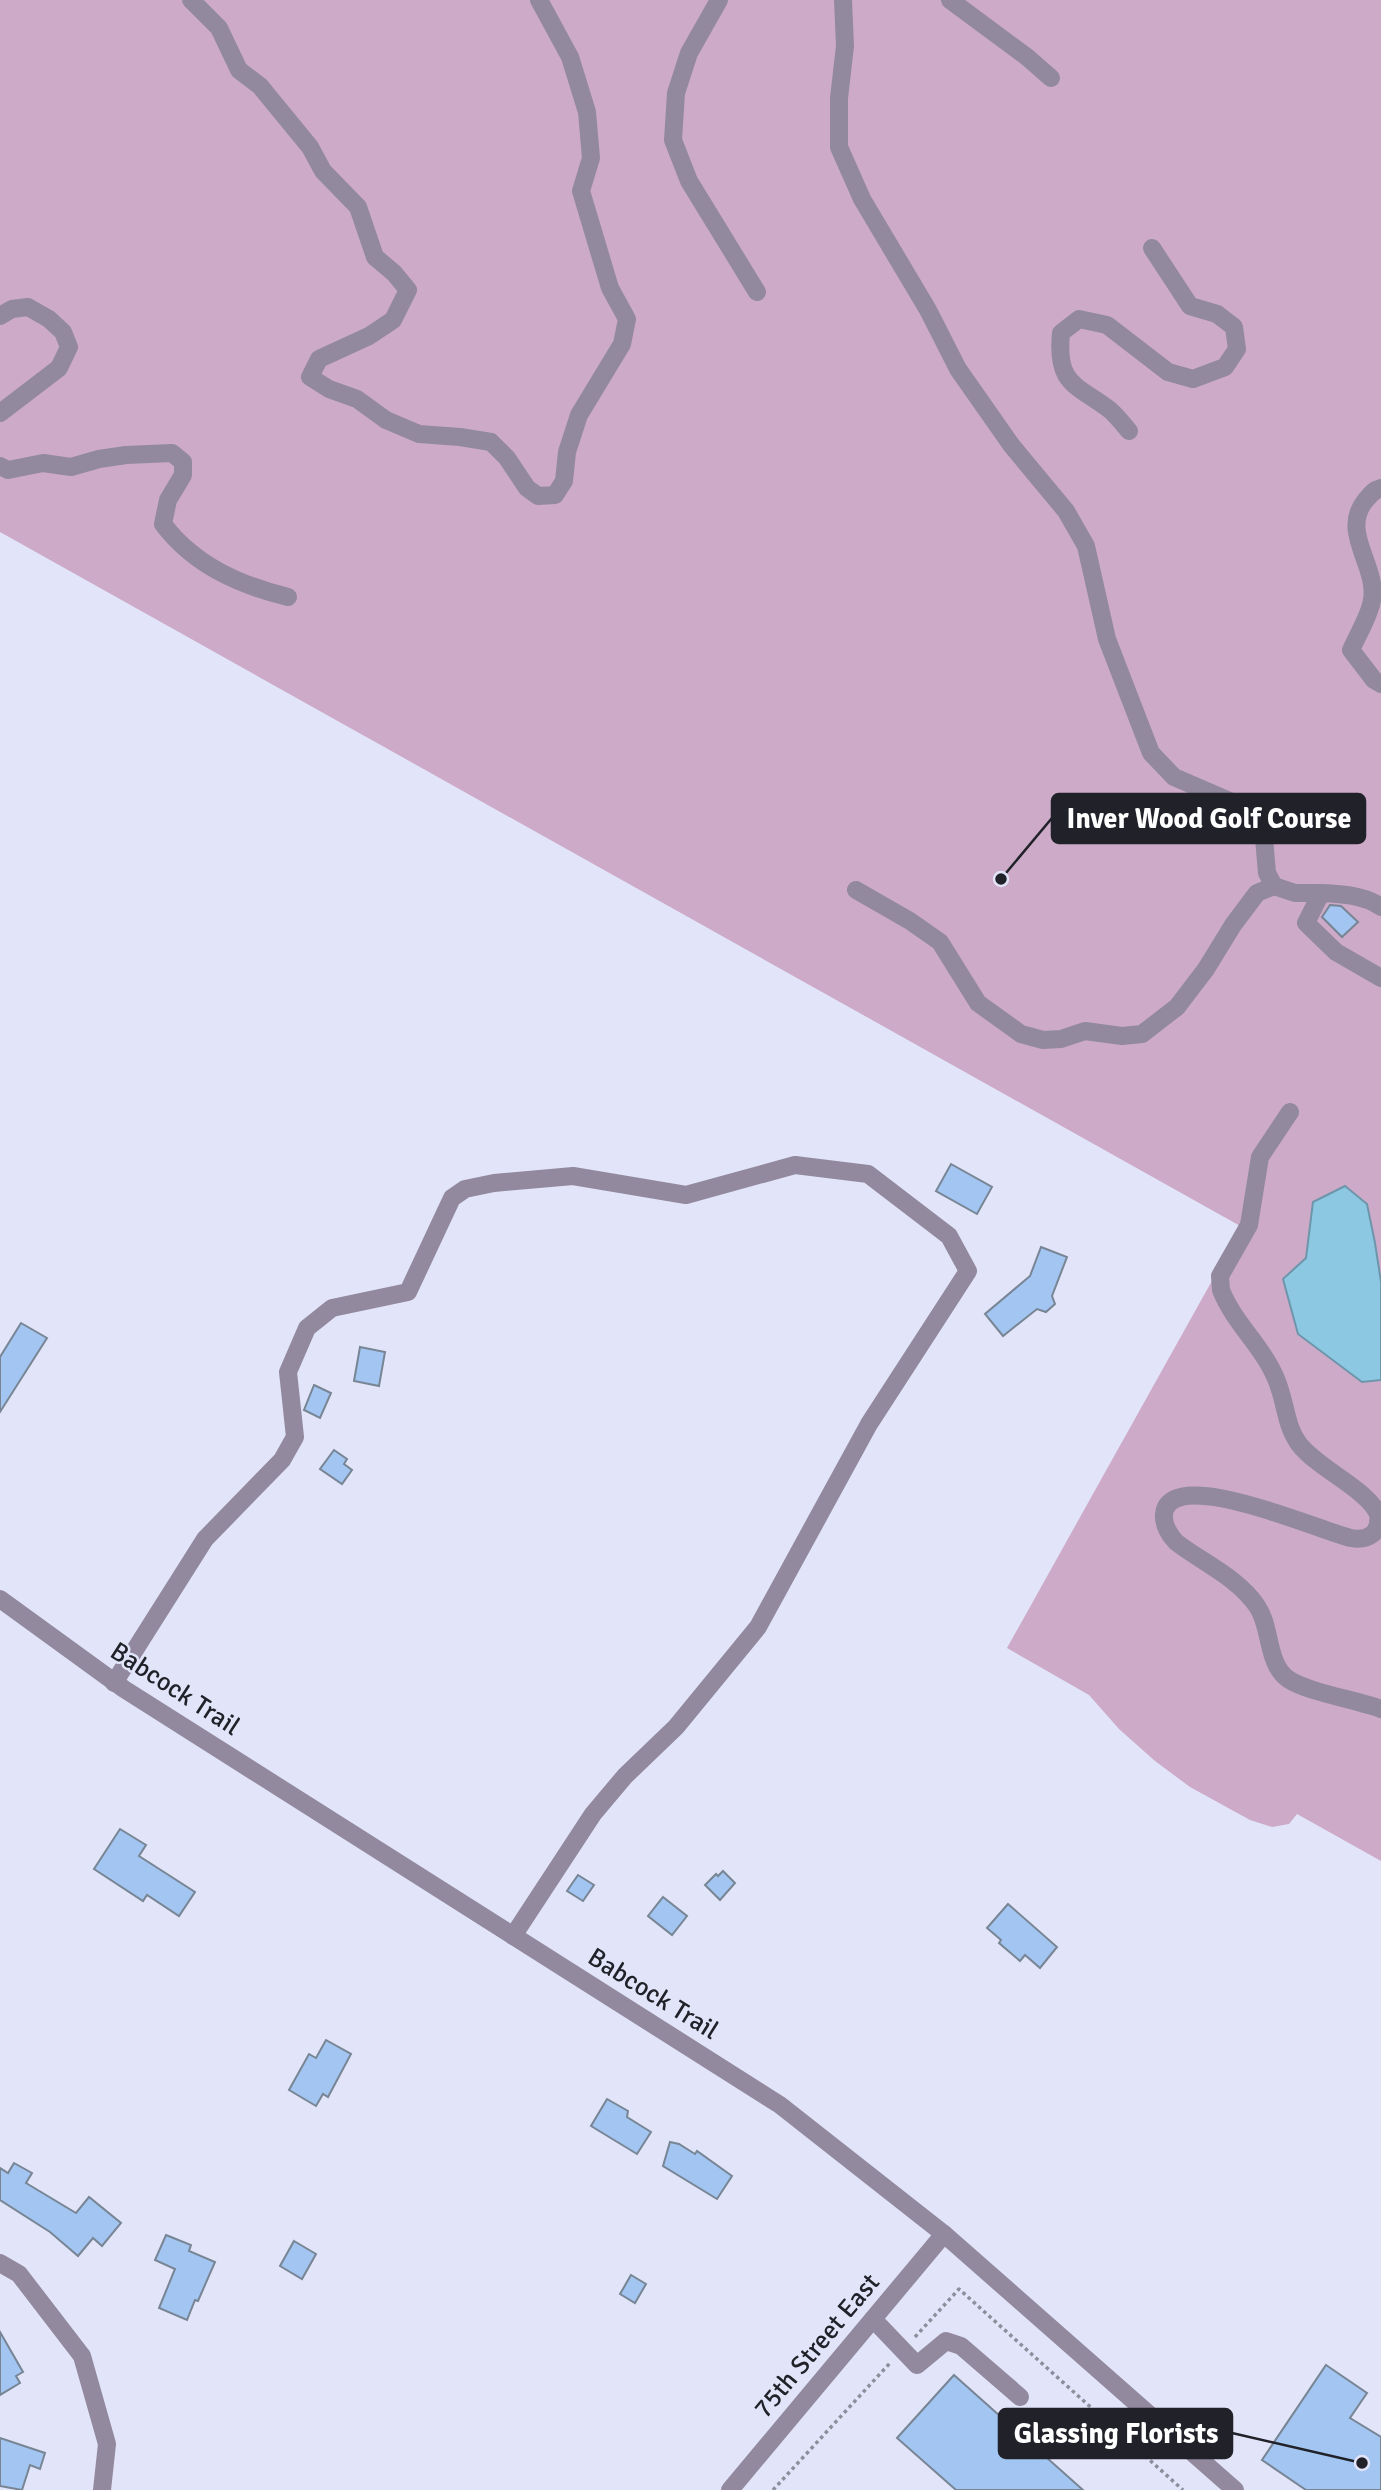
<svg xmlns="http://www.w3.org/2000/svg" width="1381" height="2490" viewBox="0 0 1381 2490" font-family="Signika,sans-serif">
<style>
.green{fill:#ccaac8}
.water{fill:#8dc8e3;stroke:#6d96ab;stroke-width:2}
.building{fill:#a2c5f1;stroke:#788594;stroke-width:2}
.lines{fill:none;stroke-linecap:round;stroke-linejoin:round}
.path{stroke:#8c8e9c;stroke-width:3.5;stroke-dasharray:3.5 3.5;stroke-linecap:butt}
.minor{stroke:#92899e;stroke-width:18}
.labels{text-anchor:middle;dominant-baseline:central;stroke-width:5;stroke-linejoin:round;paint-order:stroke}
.street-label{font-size:26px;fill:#212229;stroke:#e2e5f9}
.leader{fill:none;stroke:#212229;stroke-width:2.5}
.callout-dot{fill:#212229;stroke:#e2e5f9;stroke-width:2.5}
.callout{fill:#212229;stroke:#212229;stroke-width:2.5}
.callout-label{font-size:28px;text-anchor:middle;font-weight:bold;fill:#fff}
</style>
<rect width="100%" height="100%" fill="#e2e5f9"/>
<!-- green -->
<path class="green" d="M 0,0 L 1381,0 L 1381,1861 L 1297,1814 L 1289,1824 L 1272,1827 L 1250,1820 L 1190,1787 L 1155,1761 L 1119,1729 L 1089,1695 L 1007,1648 L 1242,1227 L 0,532 Z"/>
<!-- water -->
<path class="water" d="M 1345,1186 L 1367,1204 L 1375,1243 L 1381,1282 L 1381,1380 L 1362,1382 L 1298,1334 L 1283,1279 L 1306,1258 L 1313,1202 Z"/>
<!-- building -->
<g class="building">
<path d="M 1330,905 L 1341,906 L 1358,922 L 1342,937 L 1322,917 Z"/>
<path d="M 951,1164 L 992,1187 L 977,1214 L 936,1191 Z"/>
<path d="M 1041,1247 L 1067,1257 L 1052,1296 L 1055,1304 L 1046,1312 L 1037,1309 L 1003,1336 L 985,1314 L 1030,1276 Z"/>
<path d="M 21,1323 L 47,1338 L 0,1412 L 0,1357 Z"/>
<path d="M 360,1347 L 385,1352 L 379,1386 L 354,1381 Z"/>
<path d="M 314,1385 L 331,1393 L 320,1418 L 304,1410 Z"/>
<path d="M 334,1450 L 347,1459 L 344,1464 L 352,1470 L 342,1484 L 320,1469 Z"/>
<path d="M 120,1829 L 146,1845 L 139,1856 L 195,1892 L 179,1916 L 147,1895 L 143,1901 L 94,1869 Z"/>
<path d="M 723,1871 L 735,1883 L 720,1900 L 705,1885 L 716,1874 L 718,1876 Z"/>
<path d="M 578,1875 L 594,1885 L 583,1901 L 567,1891 Z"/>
<path d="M 663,1897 L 687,1916 L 672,1935 L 648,1916 Z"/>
<path d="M 1008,1904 L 1057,1947 L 1040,1968 L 1025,1955 L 1020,1961 L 999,1943 L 1001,1940 L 987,1928 Z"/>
<path d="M 326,2040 L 351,2054 L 328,2097 L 323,2094 L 316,2106 L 289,2090 L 309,2054 L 316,2058 Z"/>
<path d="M 607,2099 L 628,2111 L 627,2117 L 651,2132 L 637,2154 L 591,2126 Z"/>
<path d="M 670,2142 L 679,2144 L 695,2154 L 697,2151 L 732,2176 L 717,2199 L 663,2166 Z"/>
<path d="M 14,2163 L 32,2173 L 26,2183 L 76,2213 L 89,2197 L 121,2223 L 102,2246 L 93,2238 L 78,2256 L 50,2232 L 0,2200 L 0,2168 L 8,2173 Z"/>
<path d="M 166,2235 L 191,2245 L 189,2251 L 215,2262 L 198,2301 L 195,2300 L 187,2320 L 159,2308 L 175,2269 L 155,2260 Z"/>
<path d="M 294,2241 L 316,2254 L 302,2279 L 280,2266 Z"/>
<path d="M 631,2275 L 646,2284 L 635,2303 L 620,2294 Z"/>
<path d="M 0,2332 L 23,2372 L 16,2376 L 20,2383 L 0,2395 Z"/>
<path d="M 1326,2365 L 1367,2393 L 1350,2418 L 1381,2437 L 1381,2490 L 1306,2490 L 1262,2460 Z"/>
<path d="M 954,2375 L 1083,2490 L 956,2490 L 897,2438 Z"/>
<path d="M 0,2438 L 45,2453 L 40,2469 L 30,2465 L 22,2490 L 0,2486 Z"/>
</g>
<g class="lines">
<!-- path -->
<g class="path">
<path d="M 915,2337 L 959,2289 L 1183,2490"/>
<path d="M 773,2490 L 890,2363"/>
</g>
<!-- minor -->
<g class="minor">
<path d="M 191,0 L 219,28 L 239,70 L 260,86 L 310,147 L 323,171 L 358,207 L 375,257 L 394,273 L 408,290 L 393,320 L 369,336 L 319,359 L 310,377 L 329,389 L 357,399 L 386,420 L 419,434 L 460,437 L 491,442 L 507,458 L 527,488 L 538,496 L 555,495 L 564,481 L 567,452 L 579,415 L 622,344 L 627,319 L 610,288 L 581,191 L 591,158 L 587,112 L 570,57 L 539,0"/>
<path d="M 719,0 L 689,53 L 676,93 L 673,140 L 689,181 L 757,292"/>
<path d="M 843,0 L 845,46 L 839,98 L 839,147 L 862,199 L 928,310 L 958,369 L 1012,446 L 1066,511 L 1086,546 L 1107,639 L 1151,753 L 1174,777 L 1262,815 L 1267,873 L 1274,886"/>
<path d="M 950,0 L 1027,57 L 1051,78"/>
<path d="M 0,316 L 12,309 L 28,307 L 49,319 L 63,332 L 69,347 L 59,368 L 0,413"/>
<path d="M 1129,431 C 1123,424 1117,416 1110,410 C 1075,384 1056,384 1061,333 L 1079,319 L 1107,325 L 1168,372 L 1193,379 L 1225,367 L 1237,349 L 1234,327 L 1217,314 L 1190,306 L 1152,248"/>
<path d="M 0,466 L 8,470 L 43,463 L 71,467 L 99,459 L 126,455 L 172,453 L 183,462 L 183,475 L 168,500 L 163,524 C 194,565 239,585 288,597"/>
<path d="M 1381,488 C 1373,490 1370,495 1365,501 C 1340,532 1378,566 1372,600 C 1370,615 1357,636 1351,650 L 1374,680 L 1381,684"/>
<path d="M 856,890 L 910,921 L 940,942 L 978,1003 L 1021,1034 L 1043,1040 L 1061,1039 L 1085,1031 L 1122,1036 L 1142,1034 L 1177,1007 L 1206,969 L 1233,925 L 1257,893 L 1274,886 L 1295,893 L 1321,893"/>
<path d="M 1381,907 C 1364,895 1341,894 1321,893 L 1306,923 L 1336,952 L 1381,978"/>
<path d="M 1290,1112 L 1260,1157 L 1249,1225 L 1220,1276 L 1221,1290 C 1235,1326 1269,1351 1280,1390 C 1286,1408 1287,1428 1299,1444 C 1318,1469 1367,1489 1378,1514 C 1381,1534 1367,1541 1351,1538 C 1325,1533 1170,1463 1164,1514 C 1163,1524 1169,1535 1176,1542 C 1203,1563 1237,1577 1257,1606 C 1272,1628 1266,1663 1288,1679 C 1307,1692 1357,1700 1381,1709"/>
<path d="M 0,1599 L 124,1689 L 780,2105 L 944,2234 L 1235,2490"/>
<path d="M 114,1683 L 205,1539 L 282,1460 L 295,1437 L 288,1372 L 307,1328 L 332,1308 L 408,1292 L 452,1198 L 465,1189 L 494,1183 L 573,1176 L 686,1195 L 795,1165 L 868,1174 L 949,1236 L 968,1271 L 869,1424 L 758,1627 L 676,1727 L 625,1776 L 593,1814 L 513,1936"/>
<path d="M 0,2263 L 19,2274 L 82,2356 L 107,2444 L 102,2490"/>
<path d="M 873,2319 L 917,2365 L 946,2341 L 961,2346 L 1020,2397"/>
<path d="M 730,2490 L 944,2234"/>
</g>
</g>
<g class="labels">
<!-- street labels -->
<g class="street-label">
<text transform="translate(175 1689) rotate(33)">Babcock Trail</text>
<text transform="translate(653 1994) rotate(32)">Babcock Trail</text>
<text transform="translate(817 2346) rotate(-50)">75th Street East</text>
</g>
</g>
<!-- callouts -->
<path class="leader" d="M1001 879L1052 818M1362 2463L1232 2433"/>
<g class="callout-dot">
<circle cx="1001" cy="879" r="7"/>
<circle cx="1362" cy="2463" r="7"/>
</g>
<g class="callout">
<rect x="1052" y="794" width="313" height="49" rx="7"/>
<rect x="999" y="2409" width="233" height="49" rx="7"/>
</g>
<g class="callout-label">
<text x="1209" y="828">Inver Wood Golf Course</text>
<text x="1116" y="2443">Glassing Florists</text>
</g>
</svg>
